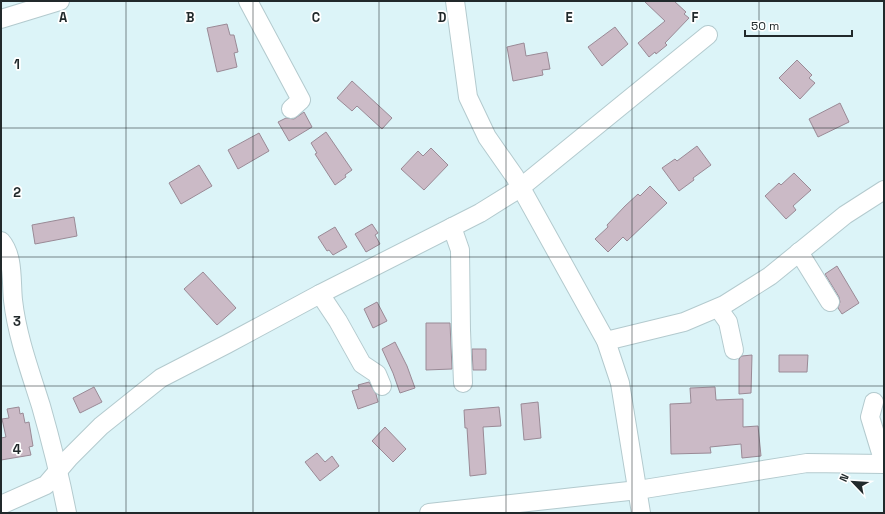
<svg xmlns="http://www.w3.org/2000/svg" width="885" height="514" viewBox="0 0 885 514" font-family="'Space Grotesk',sans-serif">
<style>
.building{fill:#cbbac6;stroke:#9a8a96}
.lines{fill:none;stroke-linecap:round;stroke-linejoin:round}
.minor-casing{stroke:#b3cace;stroke-width:20}
.minor{stroke:#fff;stroke-width:18}
.grid{fill:none;stroke:#21292b;stroke-width:1;stroke-opacity:0.55}
.grid-label{font-size:13px;text-anchor:middle;font-weight:bold;fill:#21292b;stroke:#fff;stroke-width:3.5;stroke-linejoin:round;paint-order:stroke}
</style>
<rect width="100%" height="100%" fill="#dcf4f8"/>
<!-- building -->
<g class="building">
<path d="M 644,1 L 674,1 L 686,12 L 684,14 L 689,18 L 665,43 L 667,45 L 656,54 L 655,52 L 649,57 L 638,43 L 665,21 Z"/>
<path d="M 227,24 L 230,35 L 234,35 L 238,52 L 234,53 L 237,67 L 217,72 L 207,28 Z"/>
<path d="M 615,27 L 628,44 L 602,66 L 588,47 Z"/>
<path d="M 524,43 L 526,56 L 547,52 L 550,69 L 542,70 L 543,75 L 513,81 L 507,47 Z"/>
<path d="M 797,60 L 812,75 L 809,78 L 815,83 L 800,99 L 779,78 Z"/>
<path d="M 352,81 L 392,118 L 382,129 L 357,106 L 352,111 L 337,98 Z"/>
<path d="M 840,103 L 849,122 L 818,137 L 809,119 Z"/>
<path d="M 304,112 L 312,127 L 289,141 L 278,122 L 286,118 L 294,119 Z"/>
<path d="M 326,132 L 352,170 L 345,175 L 346,177 L 335,185 L 315,154 L 317,153 L 311,143 Z"/>
<path d="M 259,133 L 269,151 L 238,169 L 228,150 Z"/>
<path d="M 697,146 L 711,165 L 693,178 L 694,180 L 679,191 L 662,168 L 675,159 L 677,161 Z"/>
<path d="M 431,148 L 448,165 L 424,190 L 401,169 L 418,151 L 423,156 Z"/>
<path d="M 199,165 L 212,186 L 181,204 L 169,183 Z"/>
<path d="M 794,173 L 811,190 L 793,206 L 796,210 L 786,219 L 765,196 L 779,183 L 781,185 Z"/>
<path d="M 650,186 L 667,203 L 627,241 L 623,237 L 608,252 L 595,239 L 608,227 L 607,225 L 625,206 L 638,194 L 640,196 Z"/>
<path d="M 74,217 L 77,236 L 35,244 L 32,225 Z"/>
<path d="M 372,224 L 378,233 L 375,235 L 380,244 L 366,252 L 355,234 Z"/>
<path d="M 335,227 L 347,247 L 333,255 L 329,250 L 327,251 L 318,237 Z"/>
<path d="M 837,266 L 859,303 L 842,314 L 838,308 L 840,302 L 839,297 L 825,274 Z"/>
<path d="M 203,272 L 236,308 L 217,325 L 184,289 Z"/>
<path d="M 377,302 L 387,321 L 373,328 L 364,309 Z"/>
<path d="M 426,323 L 450,323 L 452,369 L 426,370 Z"/>
<path d="M 395,342 L 407,366 L 415,388 L 400,393 L 393,373 L 382,349 Z"/>
<path d="M 472,349 L 486,349 L 486,370 L 473,370 Z"/>
<path d="M 752,355 L 751,393 L 739,394 L 739,359 L 742,356 Z"/>
<path d="M 779,355 L 808,355 L 807,372 L 779,372 Z"/>
<path d="M 369,382 L 376,394 L 378,402 L 358,409 L 352,391 L 359,389 L 358,385 Z"/>
<path d="M 94,387 L 102,402 L 80,413 L 73,398 Z"/>
<path d="M 715,387 L 716,400 L 743,399 L 743,427 L 758,426 L 761,456 L 742,458 L 741,444 L 710,447 L 711,453 L 671,454 L 670,404 L 691,403 L 690,388 Z"/>
<path d="M 538,402 L 541,438 L 524,440 L 521,404 Z"/>
<path d="M 19,407 L 20,414 L 23,413 L 25,423 L 29,422 L 33,446 L 29,447 L 31,455 L 1,460 L 1,438 L 6,437 L 2,419 L 9,418 L 7,409 Z"/>
<path d="M 499,407 L 501,426 L 483,427 L 486,474 L 470,476 L 467,428 L 465,428 L 464,410 Z"/>
<path d="M 385,427 L 406,449 L 393,462 L 372,441 Z"/>
<path d="M 317,453 L 325,462 L 332,456 L 339,466 L 320,481 L 305,462 Z"/>
</g>
<g class="lines">
<!-- minor casing -->
<g class="minor-casing">
<g id="minor">
<path d="M 248,1 L 301,100 L 291,109"/>
<path d="M 455,1 L 468,97 L 487,137 L 515,177 L 606,341 L 620,383 L 641,513"/>
<path d="M 1,19 L 60,1"/>
<path d="M 452,227 L 460,250 L 461,330 L 463,383"/>
<path d="M 1,241 C 14,256 11,281 13,300 C 17,336 30,371 41,406 C 51,441 60,477 67,513"/>
<path d="M 799,252 L 830,302"/>
<path d="M 320,294 L 338,321 L 362,364 L 377,374 L 382,386"/>
<path d="M 718,308 L 728,322 L 734,350"/>
<path d="M 606,341 L 684,322 L 724,305 L 770,276 L 845,215 L 884,190"/>
<path d="M 874,402 L 870,417 L 884,463"/>
<path d="M 1,505 L 46,485 L 69,458 L 101,426 L 161,378 L 227,344 L 320,294 L 480,213 L 520,188 L 708,35"/>
<path d="M 429,513 L 638,490 L 807,463 L 884,464"/>
</g>
</g>
<!-- minor -->
<use href="#minor" class="minor"/>
</g>
<!-- grid -->
<path class="grid" d="M 126,1 L 126,513M 253,1 L 253,513M 379,1 L 379,513M 506,1 L 506,513M 632,1 L 632,513M 759,1 L 759,513M 1,128 L 884,128M 1,257 L 884,257M 1,386 L 884,386"/>
<g class="grid-label">
<text x="63" y="22">A</text>
<text x="190" y="22">B</text>
<text x="316" y="22">C</text>
<text x="442" y="22">D</text>
<text x="569" y="22">E</text>
<text x="695" y="22">F</text>
<text x="17" y="69">1</text>
<text x="17" y="197">2</text>
<text x="17" y="326">3</text>
<text x="17" y="454">4</text>
</g>
<!-- border -->
<rect width="885" height="514" fill="none" stroke="#21292b" stroke-width="4"/>
<!-- north arrow -->
<g transform="translate(853 482) rotate(295)" stroke="#ffffff" stroke-width="3" paint-order="stroke">
<path d="M0-3L7 15L0 10L-7 15Z" fill="#21292b"/>
<text y="-6" font-size="11" font-weight="bold" text-anchor="middle" fill="#21292b">N</text>
</g>
<!-- scale -->
<path d="M745 30v6h107v-6" fill="none" stroke="#21292b" stroke-width="2"/>
<text x="751" y="30" font-size="12" fill="#21292b" stroke="#ffffff" stroke-width="3" paint-order="stroke">50 m</text>
</svg>
